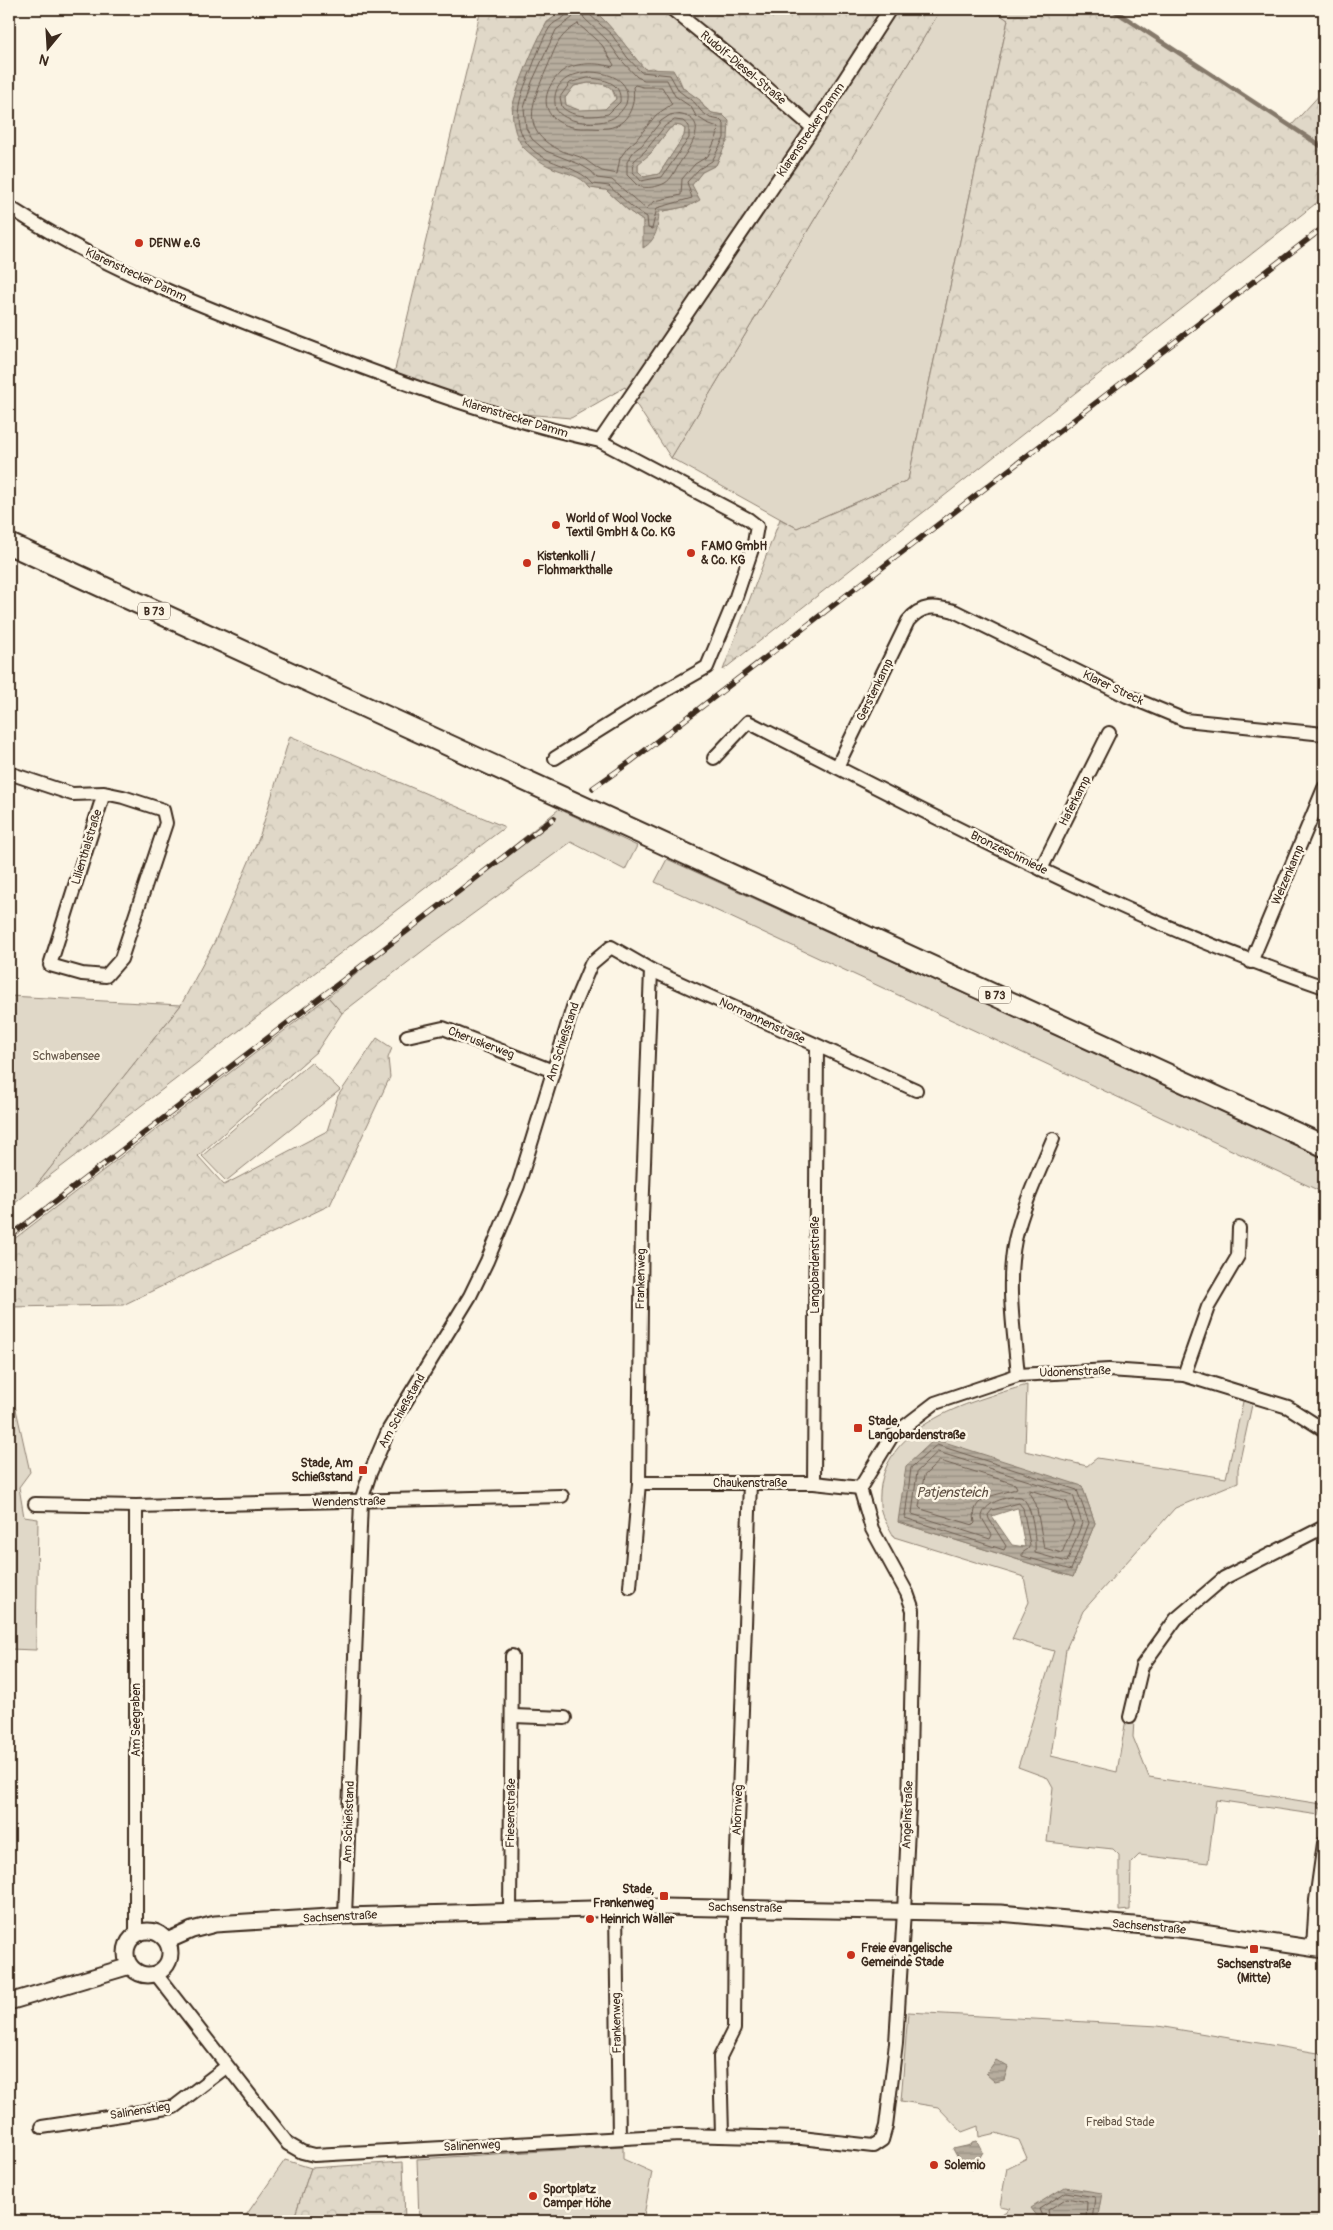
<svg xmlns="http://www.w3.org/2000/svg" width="1333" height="2230" viewBox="0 0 1333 2230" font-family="Pangolin,sans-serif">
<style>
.green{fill:#e0d8c8;stroke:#8e8173;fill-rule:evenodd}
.forest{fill:url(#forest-crowns);stroke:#8e8173}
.water{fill:url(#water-rules);stroke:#85796b;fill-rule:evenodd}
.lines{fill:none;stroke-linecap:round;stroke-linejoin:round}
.shore{stroke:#6d5e51;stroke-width:1}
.stream{stroke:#85796b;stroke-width:4.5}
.minor-casing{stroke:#3b2a1e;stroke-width:16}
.tertiary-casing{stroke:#3b2a1e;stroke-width:19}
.primary-casing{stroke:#3b2a1e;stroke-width:24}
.minor{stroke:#fcf5e5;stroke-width:12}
.tertiary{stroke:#fcf5e5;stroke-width:15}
.primary{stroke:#fcf5e5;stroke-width:20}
.rail-casing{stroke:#3b2a1e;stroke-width:5.5}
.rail{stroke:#fcf5e5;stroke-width:4;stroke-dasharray:11;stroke-linecap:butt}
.poi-dot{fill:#c8321e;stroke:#fcf5e5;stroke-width:2}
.labels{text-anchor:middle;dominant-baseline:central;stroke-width:5;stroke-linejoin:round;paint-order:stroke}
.shield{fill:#fcf5e5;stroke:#75675a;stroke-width:1}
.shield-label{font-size:11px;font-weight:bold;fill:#3b2a1e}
.street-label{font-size:12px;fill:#3b2a1e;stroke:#fcf5e5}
.poi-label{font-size:12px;font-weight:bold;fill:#3b2a1e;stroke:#fcf5e5;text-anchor:start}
.park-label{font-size:12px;fill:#645648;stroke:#fcf5e5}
.water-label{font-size:14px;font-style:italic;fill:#605144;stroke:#fcf5e5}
</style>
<defs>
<pattern id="forest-crowns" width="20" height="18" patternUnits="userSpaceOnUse" patternTransform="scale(1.25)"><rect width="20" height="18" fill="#e0d8c8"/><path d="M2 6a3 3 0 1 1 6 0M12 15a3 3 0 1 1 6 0" fill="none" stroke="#c1baab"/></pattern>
<pattern id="water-rules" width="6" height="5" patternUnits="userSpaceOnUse" patternTransform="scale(1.25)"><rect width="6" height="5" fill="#b7ad9e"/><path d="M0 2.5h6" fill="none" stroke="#968d80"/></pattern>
</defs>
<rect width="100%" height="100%" fill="#fcf5e5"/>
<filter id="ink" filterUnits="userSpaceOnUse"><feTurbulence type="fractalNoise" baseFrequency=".02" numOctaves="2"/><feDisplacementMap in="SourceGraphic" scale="10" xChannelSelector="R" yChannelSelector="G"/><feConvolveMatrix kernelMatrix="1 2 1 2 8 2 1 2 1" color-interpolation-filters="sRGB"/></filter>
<g filter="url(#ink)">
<!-- green -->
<g class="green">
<path d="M 941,9 L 992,9 L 1008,20 L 908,480 L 797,528 L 671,458 Z"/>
<path d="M 559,809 L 637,846 L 625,870 L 571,842 L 429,946 L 342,1013 L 328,997 Z"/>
<path d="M 667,859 L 1324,1157 L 1324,1193 L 655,882 Z"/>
<path d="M 9,996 L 181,1005 L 35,1187 L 9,1208 Z"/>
<path d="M 311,1062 L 340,1090 L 226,1181 L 202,1156 Z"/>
<path d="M 1027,1385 L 1025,1451 L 1087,1466 L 1097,1458 L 1226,1478 L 1244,1397 L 1253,1400 L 1238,1469 L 1238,1482 L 1175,1508 L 1083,1611 L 1066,1649 L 1051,1756 L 1117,1772 L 1126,1719 L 1134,1720 L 1133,1737 L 1149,1777 L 1321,1804 L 1319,1815 L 1216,1800 L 1208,1863 L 1139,1855 L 1131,1863 L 1130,1910 L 1119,1911 L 1119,1855 L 1113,1849 L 1047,1842 L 1053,1787 L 1048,1778 L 1018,1767 L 1054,1651 L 1012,1639 L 1029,1602 L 1024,1577 L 894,1537 C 890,1528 880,1515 880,1505 C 875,1426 968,1402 1027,1385 ZM 1082,1486 L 1095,1523 L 1073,1577 L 898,1522 Z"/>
<path d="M 16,1409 L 30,1472 L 19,1487 L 24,1517 L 38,1519 L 36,1650 L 9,1649 L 9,1410 Z"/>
<path d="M 908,2012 L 1158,2026 L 1324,2054 L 1324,2221 L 993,2221 L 1010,2208 L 1000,2206 L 1007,2168 L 1027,2158 L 1019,2140 L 996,2133 L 979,2137 L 978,2126 L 962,2132 L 938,2107 L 901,2101 Z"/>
<path d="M 623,2146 L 623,2159 L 652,2172 L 643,2221 L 419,2221 L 417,2159 Z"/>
<path d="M 285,2160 L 311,2168 L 293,2221 L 242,2221 Z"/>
</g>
<!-- forest -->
<g class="forest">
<path d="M 481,9 L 567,9 L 547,22 L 533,51 L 512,107 L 516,131 L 551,167 L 574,174 L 584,180 L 590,188 L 606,190 L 629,211 L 643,221 L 644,247 L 659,212 L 689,206 L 691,185 L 702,172 L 716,165 L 728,139 L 723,115 L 712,113 L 704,107 L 699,100 L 683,88 L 678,76 L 652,68 L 645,69 C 630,54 606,16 588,9 L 941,9 L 671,458 L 625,387 L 571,418 L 512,413 L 394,374 Z"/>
<path d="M 992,9 L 1112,9 L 1291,126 L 1324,90 L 1324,197 L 723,670 L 780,519 L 797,528 L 908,480 L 1008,20 Z"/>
<path d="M 588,83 L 603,84 L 611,87 L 616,99 L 605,109 L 579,111 L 566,105 L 565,98 L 574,86 Z"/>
<path d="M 675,125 L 681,126 L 685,129 L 684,136 L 659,174 L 644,177 L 638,171 L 638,164 L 643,158 L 650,154 L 669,129 Z"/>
<path d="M 290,736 L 505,827 L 35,1187 L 181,1005 L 215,941 L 259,838 Z"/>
<path d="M 328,997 L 342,1013 L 317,1051 L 198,1156 L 224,1185 L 327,1131 L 338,1096 L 377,1038 L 392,1048 L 388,1058 L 390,1077 L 330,1205 L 123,1305 L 9,1307 L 9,1243 Z"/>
<path d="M 403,2162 L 405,2221 L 293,2221 L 311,2168 Z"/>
</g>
<!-- water -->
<g class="water">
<path d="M 567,9 C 574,9 583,7 590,9 C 605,15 632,56 645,69 L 673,70 L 683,88 L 700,100 L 704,107 L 712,113 L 723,115 L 729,121 L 728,139 L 716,165 L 702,172 L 692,185 L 700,200 L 689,206 L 659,212 C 658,226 657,240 643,248 L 643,221 L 629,211 L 606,190 L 590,188 C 580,174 566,174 551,167 C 541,163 530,154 523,147 C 515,137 511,118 513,106 C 514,94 540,30 548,22 C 553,17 561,13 567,9 ZM 588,83 C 601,83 614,84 616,99 L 605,109 L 579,110 L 566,105 L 565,98 L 574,86 ZM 675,125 L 681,126 L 685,129 L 684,136 L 659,174 L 644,177 L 638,171 L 638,164 L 650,154 L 669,129 Z"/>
<path d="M 935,1439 L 1082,1486 L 1095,1523 L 1073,1577 L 898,1522 L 906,1466 ZM 1017,1508 L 1018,1508 L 1025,1547 L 1012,1545 L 992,1516 Z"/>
<path d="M 996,2060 L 1008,2067 L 1004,2080 L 995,2082 L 986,2074 Z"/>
<path d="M 976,2141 L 979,2144 L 983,2152 L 973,2169 L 960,2162 L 953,2149 L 971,2145 L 972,2142 Z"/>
<path d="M 1065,2187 L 1102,2193 L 1097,2221 L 1041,2221 L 1031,2208 Z"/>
</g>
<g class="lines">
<!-- shore -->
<g class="shore">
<path d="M 569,9 C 568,19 556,19 550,27 C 543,37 539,50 534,62 C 525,88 508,114 526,142 C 542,166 576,163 593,184 L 609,186 L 632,207 L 647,217 L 648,228 L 652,229 L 657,208 L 692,198 L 687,182 L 699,169 L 712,161 L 724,138 L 724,124 L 720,120 L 710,118 L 701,111 L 695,103 L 679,91 L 670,75 L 641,72 L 627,57 L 612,35 L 589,14 L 587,9"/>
<path d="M 575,9 L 572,18 L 556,30 L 532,82 L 524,108 L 526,128 L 532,139 L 546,151 L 579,164 L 591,171 L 597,178 L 612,180 L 646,209 L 655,201 L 681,195 L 682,179 L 695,164 L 708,156 L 717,136 L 718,127 L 707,123 L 696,116 L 691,107 L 675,96 L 667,80 L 644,80 L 637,77 L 622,61 L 607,40 L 584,18 L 581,9"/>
<path d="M 578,24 L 602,45 L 614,65 L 612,67 C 598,62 572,62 560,73 C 531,103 551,130 588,128 C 595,128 601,129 608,128 C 628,125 636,105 633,87 L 635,85 L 643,87 L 662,87 L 672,104 L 656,115 L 636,140 L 628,147 L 620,158 L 617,174 C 613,173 607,172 602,171 C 595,168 588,160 580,157 C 572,154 565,153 558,149 C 519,131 533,100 546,70 C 556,48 556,37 578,24 Z"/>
<path d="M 588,72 C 607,72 633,79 626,104 C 622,111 616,118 608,120 C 594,125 564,123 556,109 C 550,85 567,74 588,72 Z"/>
<path d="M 588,78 C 604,79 622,82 620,102 L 608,114 C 593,117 573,118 562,107 L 560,97 L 570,83 Z"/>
<path d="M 676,114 C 714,118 689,148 679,164 C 675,170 672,179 665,183 C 658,187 646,189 638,186 L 627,175 L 627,162 L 634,151 L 642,145 L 661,121 L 670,115 Z"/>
<path d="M 675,120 L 683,121 L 689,126 L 689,138 L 662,177 L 641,181 L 633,172 L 634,161 L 646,150 L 665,126 Z"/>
<path d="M 937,1445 L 1077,1490 L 1089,1523 L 1071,1570 L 1022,1556 L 1022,1553 L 1028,1549 L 1030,1545 L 1023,1508 L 1019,1503 L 992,1510 L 988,1515 L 989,1519 L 1006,1546 L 1004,1550 L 905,1518 L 911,1468 Z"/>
<path d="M 938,1452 L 1073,1495 L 1082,1523 L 1067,1562 L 1035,1553 C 1036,1540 1033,1504 1021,1497 C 1008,1495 982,1503 982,1518 L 992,1535 L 990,1539 L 912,1514 L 917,1472 Z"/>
<path d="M 940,1461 L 1015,1484 L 1017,1488 C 999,1497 969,1493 975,1523 L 973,1525 L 921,1509 L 919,1507 L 924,1476 Z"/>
<path d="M 1030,1490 L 1067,1502 L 1074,1523 L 1062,1553 L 1044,1548 L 1036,1504 L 1029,1493 Z"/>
<path d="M 1044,2221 L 1039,2209 L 1066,2192 L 1095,2197 L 1092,2221"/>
<path d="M 1050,2221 L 1048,2210 L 1067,2198 L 1087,2202 L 1086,2221"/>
</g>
<!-- stream -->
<path class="stream" d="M 1112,9 L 1324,148"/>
<!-- minor casing -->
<g class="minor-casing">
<g id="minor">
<path d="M 672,9 L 737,62 L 813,128"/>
<path d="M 9,207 C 101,267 203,307 306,346 C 402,383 499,419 600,441 L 813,128 L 890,9"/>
<path d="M 555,758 L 635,708 L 707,667 L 736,597 L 754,543 L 757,526 L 748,519 L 600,441"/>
<path d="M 714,758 L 748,722 C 936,817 1124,919 1324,987"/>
<path d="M 837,767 L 908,621 C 922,604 935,606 954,611 L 1127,696 L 1185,720 L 1324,734"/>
<path d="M 9,773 L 72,794 L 104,793 L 123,797 L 163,810 L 166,823 L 121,959 L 106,976 L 82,974 L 50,965 L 104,793"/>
<path d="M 1041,869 L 1109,733"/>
<path d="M 1251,962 L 1324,788"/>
<path d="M 407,1036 L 443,1028 L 553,1071"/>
<path d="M 1018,1375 C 1014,1331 1006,1284 1015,1240 C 1023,1206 1039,1172 1053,1139"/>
<path d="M 1184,1375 L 1208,1307 L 1238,1256 L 1239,1228"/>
<path d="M 639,1483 L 814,1483 L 860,1488"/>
<path d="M 814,1483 L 817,1046"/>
<path d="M 860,1488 L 892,1436 L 935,1403 L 1018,1375 L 1109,1370 L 1184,1375 L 1288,1407 L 1324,1430"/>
<path d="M 35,1504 L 136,1506 L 562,1496"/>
<path d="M 630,1587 L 639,1483 L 642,1218 L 651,970"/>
<path d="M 513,1716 L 565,1718"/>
<path d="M 1130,1717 L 1142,1666 L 1176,1619 L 1224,1578 L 1324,1527"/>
<path d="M 616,1908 L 619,2138"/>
<path d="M 510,1911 L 512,1656"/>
<path d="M 345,1916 L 361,1501 L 370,1473 L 389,1429 L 470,1296 L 487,1261 L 518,1186 L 573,1007 L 591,964 L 611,947 L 651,970 L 916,1090"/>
<path d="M 136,1934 L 136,1506"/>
<path d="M 1313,1948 L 1316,1900 L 1324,1843"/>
<path d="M 156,1974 L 288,2144 L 302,2152 L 314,2155 L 680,2135 L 801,2138 L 873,2146 L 882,2140 L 886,2126 L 896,2043 L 904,1911 L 909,1808 L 913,1610 L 907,1593 L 872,1529 L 860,1488"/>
<path d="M 42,2127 L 174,2107 L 226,2067"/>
<path d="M 722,2135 L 720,2057 L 734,2029 L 735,1908 L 750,1483"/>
</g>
</g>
<!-- tertiary casing -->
<g class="tertiary-casing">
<g id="tertiary">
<circle cx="148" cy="1953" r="22"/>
<path d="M 167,1941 L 192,1930 L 215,1924 L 345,1916 L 663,1907 L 1000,1913 L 1189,1930 L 1324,1950"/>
<path d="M 9,2002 L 130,1966"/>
</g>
</g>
<!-- primary casing -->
<g class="primary-casing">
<path id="primary" d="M 9,544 L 1324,1146"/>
</g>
<!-- minor -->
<use href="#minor" class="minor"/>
<!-- tertiary -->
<use href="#tertiary" class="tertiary"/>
<!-- primary -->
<use href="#primary" class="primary"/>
<!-- rail casing -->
<g class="rail-casing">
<g id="rail">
<path d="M 593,788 L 630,762 L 1324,227"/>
<path d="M 9,1237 L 554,818"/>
</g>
</g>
<!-- rail -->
<use href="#rail" class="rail"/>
</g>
</g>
<!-- markers -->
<g class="poi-dot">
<circle cx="139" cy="243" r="5"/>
<circle cx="556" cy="525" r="5"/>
<circle cx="691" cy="553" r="5"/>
<circle cx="527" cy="563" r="5"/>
<rect x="853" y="1423" width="10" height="10" rx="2.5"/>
<rect x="358" y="1465" width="10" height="10" rx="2.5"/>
<rect x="659" y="1891" width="10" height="10" rx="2.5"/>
<circle cx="590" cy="1919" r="5"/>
<rect x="1249" y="1944" width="10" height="10" rx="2.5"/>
<circle cx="851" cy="1955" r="5"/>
<circle cx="934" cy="2165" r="5"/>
<circle cx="533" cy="2196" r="5"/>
</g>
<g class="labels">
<!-- shield labels -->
<g class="shield">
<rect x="138" y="602.5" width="32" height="17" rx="4"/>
<rect x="979" y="986.5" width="32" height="17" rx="4"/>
</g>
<g class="shield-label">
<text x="154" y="611">B 73</text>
<text x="995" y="995">B 73</text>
</g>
<!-- street labels -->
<g class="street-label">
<text transform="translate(743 68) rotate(40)">Rudolf-Diesel-Straße</text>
<text transform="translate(811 130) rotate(-56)">Klarenstrecker Damm</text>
<text transform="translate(136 275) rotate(25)">Klarenstrecker Damm</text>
<text transform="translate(515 418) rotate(17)">Klarenstrecker Damm</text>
<text transform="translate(1113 688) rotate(25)">Klarer Streck</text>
<text transform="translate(875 690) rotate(-64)">Gerstenkamp</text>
<text transform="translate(1075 801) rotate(-63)">Haferkamp</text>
<text transform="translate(87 847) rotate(-73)">Lilienthalstraße</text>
<text transform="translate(1009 853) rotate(26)">Bronzeschmiede</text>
<text transform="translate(1288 875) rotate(-67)">Weizenkamp</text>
<text transform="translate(762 1021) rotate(25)">Normannenstraße</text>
<text transform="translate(563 1042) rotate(-72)">Am Schießstand</text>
<text transform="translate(481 1043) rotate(21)">Cheruskerweg</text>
<text transform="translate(815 1265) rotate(-90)">Langobardenstraße</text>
<text transform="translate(641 1279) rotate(-89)">Frankenweg</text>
<text transform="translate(1075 1372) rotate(-2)">Udonenstraße</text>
<text transform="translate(402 1411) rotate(-61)">Am Schießstand</text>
<text x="750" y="1483">Chaukenstraße</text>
<text transform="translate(349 1502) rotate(-1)">Wendenstraße</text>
<text transform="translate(136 1720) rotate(-90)">Am Seegraben</text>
<text transform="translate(738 1810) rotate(-88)">Ahornweg</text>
<text transform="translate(511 1813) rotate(-89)">Friesenstraße</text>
<text transform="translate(908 1815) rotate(-88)">Angelnstraße</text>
<text transform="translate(349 1822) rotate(-88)">Am Schießstand</text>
<text transform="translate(745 1908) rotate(1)">Sachsenstraße</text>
<text transform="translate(340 1917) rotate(-3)">Sachsenstraße</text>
<text transform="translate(1149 1927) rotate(5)">Sachsenstraße</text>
<text transform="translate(617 2023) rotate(-91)">Frankenweg</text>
<text transform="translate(140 2111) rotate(-9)">Salinenstieg</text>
<text transform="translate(472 2146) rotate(-3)">Salinenweg</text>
</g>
<!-- poi labels -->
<g class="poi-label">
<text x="149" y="243">DENW e.G</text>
<text x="566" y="518">World of Wool Vocke<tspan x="566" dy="14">Textil GmbH &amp; Co. KG</tspan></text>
<text x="701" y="546">FAMO GmbH<tspan x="701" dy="14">&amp; Co. KG</tspan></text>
<text x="537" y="556">Kistenkolli /<tspan x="537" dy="14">Flohmarkthalle</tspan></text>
<text x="868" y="1421">Stade,<tspan x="868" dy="14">Langobardenstraße</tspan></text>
<text x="353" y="1463" text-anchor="end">Stade, Am<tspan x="353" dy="14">Schießstand</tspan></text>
<text x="654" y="1889" text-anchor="end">Stade,<tspan x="654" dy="14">Frankenweg</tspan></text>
<text x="600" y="1919">Heinrich Waller</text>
<text x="861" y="1948">Freie evangelische<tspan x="861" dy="14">Gemeinde Stade</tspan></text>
<text x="1254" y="1964" text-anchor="middle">Sachsenstraße<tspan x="1254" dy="14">(Mitte)</tspan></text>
<text x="944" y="2165">Solemio</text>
<text x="543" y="2189">Sportplatz<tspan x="543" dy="14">Camper Höhe</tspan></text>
</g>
<!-- park labels -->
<g class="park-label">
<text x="66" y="1056">Schwabensee</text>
<text x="1120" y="2122">Freibad Stade</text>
</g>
<!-- water labels -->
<g class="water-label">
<text x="952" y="1492">Patjensteich</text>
</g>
</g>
<!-- margin -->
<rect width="1333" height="2230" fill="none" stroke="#fcf5e5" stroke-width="30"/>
<rect x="15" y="15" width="1303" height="2200" fill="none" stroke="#3b2a1e" stroke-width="2" filter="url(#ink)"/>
<!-- north arrow -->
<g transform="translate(48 48) rotate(198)" stroke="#fcf5e5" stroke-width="4" paint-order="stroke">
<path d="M0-4L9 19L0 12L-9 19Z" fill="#3b2a1e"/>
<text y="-8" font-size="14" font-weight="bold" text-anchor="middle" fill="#3b2a1e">N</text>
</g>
</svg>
